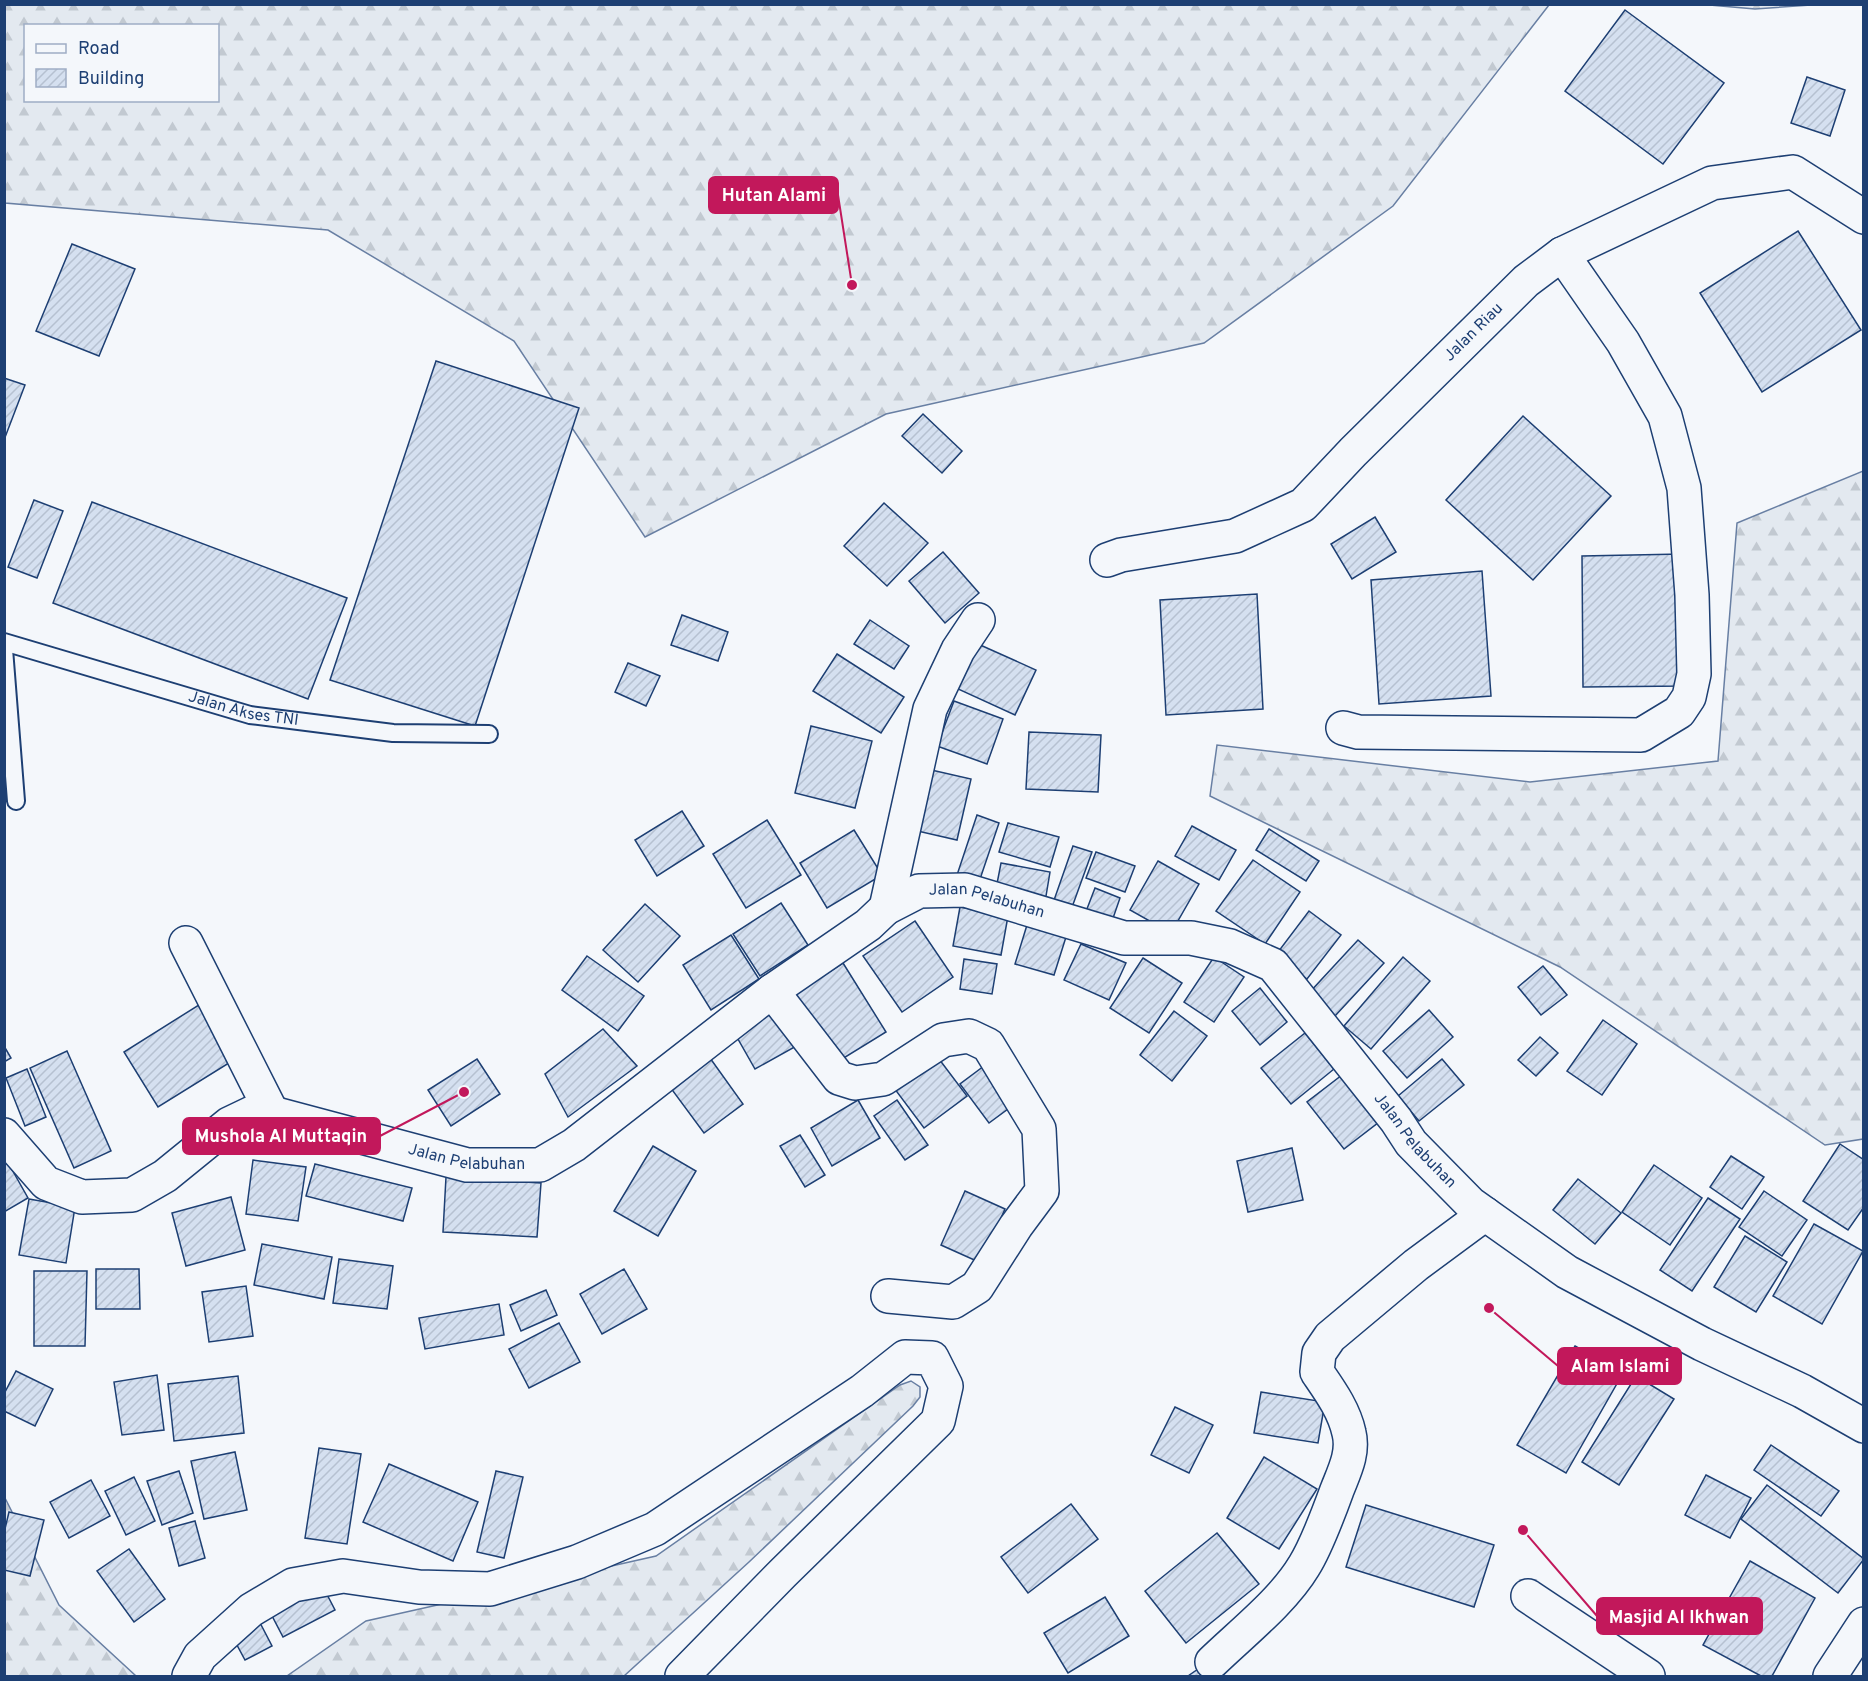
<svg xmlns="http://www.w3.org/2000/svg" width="1868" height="1681" viewBox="0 0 1868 1681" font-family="Overpass,sans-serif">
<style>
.forest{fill:url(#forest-firs);stroke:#687fa3;stroke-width:1.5;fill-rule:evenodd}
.building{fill:url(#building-hatch);stroke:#1d3f73;stroke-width:1.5}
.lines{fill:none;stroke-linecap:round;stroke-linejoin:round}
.service-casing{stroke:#1d3f73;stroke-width:20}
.minor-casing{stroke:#1d3f73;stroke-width:36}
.service{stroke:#f4f7fb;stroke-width:16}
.minor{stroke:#f4f7fb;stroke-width:33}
.labels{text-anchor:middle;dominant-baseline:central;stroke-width:4.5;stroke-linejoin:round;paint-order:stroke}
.street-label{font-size:16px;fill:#1d3f73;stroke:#f4f7fb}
.leader{fill:none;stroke:#c2185b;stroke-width:2}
.callout-dot{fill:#c2185b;stroke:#f4f7fb;stroke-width:2}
.callout{fill:#c2185b;stroke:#c2185b;stroke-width:2}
.callout-label{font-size:18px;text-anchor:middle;font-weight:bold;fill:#fff}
</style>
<defs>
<pattern id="forest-firs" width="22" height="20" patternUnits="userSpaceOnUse" patternTransform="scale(1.5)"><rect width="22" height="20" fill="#e3e9f0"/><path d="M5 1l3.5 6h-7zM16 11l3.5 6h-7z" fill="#c2c9d1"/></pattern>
<pattern id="building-hatch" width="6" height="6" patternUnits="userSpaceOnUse" patternTransform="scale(1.5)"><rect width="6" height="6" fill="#d5e0f0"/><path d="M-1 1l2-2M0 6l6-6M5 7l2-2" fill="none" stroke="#b6c1d1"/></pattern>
</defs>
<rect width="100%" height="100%" fill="#f4f7fb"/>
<!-- forest -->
<g class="forest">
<path d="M 4,5 L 1549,5 L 1393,206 L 1204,343 L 886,414 L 645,537 L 514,341 L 328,230 L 5,203 ZM 26,26 L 218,26 L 218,100 L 26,100 Z"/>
<path d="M 1710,5 L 1710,4 L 1811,5 L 1755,9 Z"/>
<path d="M 1863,471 L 1863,1139 L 1825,1145 L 1560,967 L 1210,796 L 1217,745 L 1530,782 L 1718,761 L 1737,523 Z"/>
<path d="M 911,1381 L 920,1387 L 920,1397 L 913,1406 L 749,1562 L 624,1676 L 287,1676 L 366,1621 L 656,1556 L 900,1385 Z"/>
<path d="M 4,1496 L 59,1605 L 136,1676 L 5,1676 Z"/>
</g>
<!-- building -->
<g class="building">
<path d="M 1625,10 L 1724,83 L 1663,164 L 1565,91 Z"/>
<path d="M 1807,77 L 1845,90 L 1830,136 L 1791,123 Z"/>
<path d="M 1798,231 L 1861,330 L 1762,392 L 1700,293 Z"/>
<path d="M 72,244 L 135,269 L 99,356 L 36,331 Z"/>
<path d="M 436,361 L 579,408 L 475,726 L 330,680 Z"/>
<path d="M 4,378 L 25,385 L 4,440 Z"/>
<path d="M 923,414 L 962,451 L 942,473 L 902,436 Z"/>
<path d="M 1523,416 L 1611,496 L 1533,580 L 1446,500 Z"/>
<path d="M 34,500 L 63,511 L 37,578 L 8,567 Z"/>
<path d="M 92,502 L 347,598 L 308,699 L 53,603 Z"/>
<path d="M 884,503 L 928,543 L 887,586 L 844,546 Z"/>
<path d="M 1375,517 L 1396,552 L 1352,579 L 1331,544 Z"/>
<path d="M 943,552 L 979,593 L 945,623 L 909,581 Z"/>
<path d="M 1682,554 L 1684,686 L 1583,687 L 1582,556 Z"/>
<path d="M 1482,571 L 1491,696 L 1379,704 L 1371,580 Z"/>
<path d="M 1257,594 L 1263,709 L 1166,715 L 1160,600 Z"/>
<path d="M 682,615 L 728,632 L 718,661 L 671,645 Z"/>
<path d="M 870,620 L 909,646 L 894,669 L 854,644 Z"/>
<path d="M 978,644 L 1036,670 L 1015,715 L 958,689 Z"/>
<path d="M 837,654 L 904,697 L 881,733 L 813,691 Z"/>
<path d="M 628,663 L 660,676 L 646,706 L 615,692 Z"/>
<path d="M 954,701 L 1003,719 L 987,764 L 937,746 Z"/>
<path d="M 811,726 L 872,741 L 855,808 L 795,793 Z"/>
<path d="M 1029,732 L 1101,735 L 1098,792 L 1026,789 Z"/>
<path d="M 927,769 L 971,779 L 957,840 L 913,830 Z"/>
<path d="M 682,811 L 704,846 L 657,876 L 635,840 Z"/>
<path d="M 977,815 L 999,823 L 979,882 L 957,875 Z"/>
<path d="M 767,820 L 801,875 L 746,908 L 713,854 Z"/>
<path d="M 1008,823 L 1059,837 L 1050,867 L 999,852 Z"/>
<path d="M 1192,826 L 1236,850 L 1219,880 L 1175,856 Z"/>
<path d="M 1269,829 L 1319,861 L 1306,881 L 1256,850 Z"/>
<path d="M 854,830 L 882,875 L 827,908 L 800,863 Z"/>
<path d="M 1073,846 L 1092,852 L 1071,910 L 1053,903 Z"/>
<path d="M 1096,852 L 1135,866 L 1125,892 L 1086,878 Z"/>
<path d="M 1253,860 L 1300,892 L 1265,944 L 1216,911 Z"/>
<path d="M 1158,861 L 1199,884 L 1171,933 L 1130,910 Z"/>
<path d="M 1001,863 L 1050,872 L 1045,902 L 995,894 Z"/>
<path d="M 1095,888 L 1120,898 L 1111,924 L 1085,914 Z"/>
<path d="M 781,903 L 808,945 L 760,976 L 733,934 Z"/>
<path d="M 645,904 L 680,936 L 638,982 L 603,950 Z"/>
<path d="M 960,907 L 1008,916 L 1001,955 L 953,946 Z"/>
<path d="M 1309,911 L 1341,935 L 1307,979 L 1275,956 Z"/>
<path d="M 915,921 L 953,977 L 902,1012 L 863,956 Z"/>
<path d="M 1027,925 L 1066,937 L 1054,975 L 1015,964 Z"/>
<path d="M 731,935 L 759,979 L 711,1010 L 683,965 Z"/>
<path d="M 1358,940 L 1384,963 L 1335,1016 L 1309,993 Z"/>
<path d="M 1081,944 L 1126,963 L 1109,1000 L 1064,980 Z"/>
<path d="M 587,956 L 644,996 L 618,1031 L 562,990 Z"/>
<path d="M 1214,957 L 1244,977 L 1214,1022 L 1184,1002 Z"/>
<path d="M 1403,957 L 1430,981 L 1371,1049 L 1344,1026 Z"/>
<path d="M 1143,958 L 1182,983 L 1149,1033 L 1110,1008 Z"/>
<path d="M 964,959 L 997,964 L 992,994 L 960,989 Z"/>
<path d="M 843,963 L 886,1032 L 834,1064 L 791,996 Z"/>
<path d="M 1543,966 L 1567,995 L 1541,1015 L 1518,987 Z"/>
<path d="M 1260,988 L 1287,1022 L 1260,1045 L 1232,1011 Z"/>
<path d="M 202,1003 L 237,1058 L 158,1107 L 124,1052 Z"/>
<path d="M 778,1006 L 800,1044 L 755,1069 L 734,1032 Z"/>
<path d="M 1429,1010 L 1453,1037 L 1407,1078 L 1383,1051 Z"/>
<path d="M 1174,1011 L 1207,1036 L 1172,1081 L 1140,1055 Z"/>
<path d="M 1603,1020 L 1637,1044 L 1602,1095 L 1567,1071 Z"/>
<path d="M 603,1029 L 637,1066 L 568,1117 L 545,1074 Z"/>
<path d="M 1305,1033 L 1334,1069 L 1291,1104 L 1261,1068 Z"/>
<path d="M 1540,1037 L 1558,1053 L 1536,1076 L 1518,1060 Z"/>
<path d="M 4,1046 L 11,1058 L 4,1062 Z"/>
<path d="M 67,1051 L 111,1151 L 74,1168 L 30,1068 Z"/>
<path d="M 936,1055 L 967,1096 L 924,1128 L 894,1088 Z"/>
<path d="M 710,1058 L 743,1104 L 704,1133 L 670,1087 Z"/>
<path d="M 477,1059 L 500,1094 L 451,1126 L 428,1090 Z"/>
<path d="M 1442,1059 L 1464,1085 L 1419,1121 L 1398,1096 Z"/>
<path d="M 988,1063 L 1016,1103 L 989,1123 L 960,1084 Z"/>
<path d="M 27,1069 L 46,1117 L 25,1126 L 6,1078 Z"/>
<path d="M 1342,1075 L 1379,1122 L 1344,1149 L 1307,1102 Z"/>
<path d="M 858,1100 L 880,1138 L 832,1166 L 811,1128 Z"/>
<path d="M 897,1100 L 928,1145 L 905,1160 L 874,1116 Z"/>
<path d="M 800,1135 L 825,1175 L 805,1187 L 780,1146 Z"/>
<path d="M 1840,1144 L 1864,1160 L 1864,1207 L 1848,1230 L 1803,1201 Z"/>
<path d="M 653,1146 L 696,1171 L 658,1236 L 614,1211 Z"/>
<path d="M 1292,1148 L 1303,1200 L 1248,1212 L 1237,1161 Z"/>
<path d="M 1731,1156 L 1764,1177 L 1742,1209 L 1710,1187 Z"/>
<path d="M 6,1159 L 28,1198 L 4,1212 L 4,1160 Z"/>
<path d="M 253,1160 L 306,1167 L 298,1221 L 246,1214 Z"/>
<path d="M 315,1164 L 412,1188 L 403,1221 L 306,1196 Z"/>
<path d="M 1654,1165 L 1702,1198 L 1670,1245 L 1622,1212 Z"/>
<path d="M 446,1177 L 541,1183 L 537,1237 L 443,1232 Z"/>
<path d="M 1578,1179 L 1621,1213 L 1595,1244 L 1553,1210 Z"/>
<path d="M 965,1191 L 1005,1209 L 981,1263 L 941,1245 Z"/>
<path d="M 1764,1191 L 1807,1220 L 1782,1256 L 1739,1227 Z"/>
<path d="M 231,1197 L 245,1250 L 186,1266 L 172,1213 Z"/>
<path d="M 1708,1198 L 1740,1219 L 1692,1291 L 1660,1270 Z"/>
<path d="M 29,1199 L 75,1207 L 66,1263 L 19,1255 Z"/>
<path d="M 1814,1224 L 1863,1251 L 1822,1324 L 1773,1296 Z"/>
<path d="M 1745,1236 L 1787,1262 L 1756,1312 L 1714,1287 Z"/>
<path d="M 262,1244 L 332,1257 L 324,1299 L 254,1285 Z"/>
<path d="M 339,1259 L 393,1266 L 387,1309 L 333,1303 Z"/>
<path d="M 96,1269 L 139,1269 L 140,1309 L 96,1309 Z"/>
<path d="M 624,1269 L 647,1309 L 602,1334 L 580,1294 Z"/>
<path d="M 34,1271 L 87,1271 L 85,1346 L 34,1346 Z"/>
<path d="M 246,1286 L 253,1336 L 209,1342 L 202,1292 Z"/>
<path d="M 546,1290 L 557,1315 L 521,1331 L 510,1305 Z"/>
<path d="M 499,1304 L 504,1335 L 425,1349 L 419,1318 Z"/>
<path d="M 559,1323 L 580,1362 L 529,1388 L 509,1349 Z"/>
<path d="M 1575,1346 L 1623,1373 L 1566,1473 L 1517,1445 Z"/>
<path d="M 16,1371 L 53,1389 L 35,1426 L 4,1411 L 4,1394 Z"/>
<path d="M 157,1375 L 164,1430 L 122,1435 L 114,1382 Z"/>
<path d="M 238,1376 L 244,1433 L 174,1441 L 168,1384 Z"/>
<path d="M 1636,1376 L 1674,1399 L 1619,1485 L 1582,1462 Z"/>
<path d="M 1261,1392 L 1325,1402 L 1318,1443 L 1254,1433 Z"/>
<path d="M 1175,1407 L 1213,1425 L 1189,1473 L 1151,1455 Z"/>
<path d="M 1771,1445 L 1839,1491 L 1821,1516 L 1754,1470 Z"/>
<path d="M 319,1448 L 361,1454 L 347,1544 L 305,1538 Z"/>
<path d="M 235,1452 L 247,1510 L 204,1519 L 191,1461 Z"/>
<path d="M 1264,1457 L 1317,1489 L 1279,1549 L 1227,1518 Z"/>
<path d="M 389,1464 L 478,1502 L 453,1561 L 363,1522 Z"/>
<path d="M 179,1471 L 193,1513 L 162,1525 L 147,1481 Z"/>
<path d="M 496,1471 L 523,1477 L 504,1558 L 477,1552 Z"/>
<path d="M 1706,1475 L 1751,1498 L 1730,1538 L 1685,1515 Z"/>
<path d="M 134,1477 L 155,1521 L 126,1535 L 105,1491 Z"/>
<path d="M 91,1480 L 110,1516 L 69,1538 L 50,1502 Z"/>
<path d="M 1767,1485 L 1864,1559 L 1838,1593 L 1741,1519 Z"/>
<path d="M 1071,1504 L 1098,1539 L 1028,1593 L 1001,1557 Z"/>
<path d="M 1366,1505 L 1494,1545 L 1474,1607 L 1346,1567 Z"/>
<path d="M 9,1512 L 44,1520 L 30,1576 L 4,1570 L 4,1533 Z"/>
<path d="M 195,1521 L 205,1558 L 179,1566 L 169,1528 Z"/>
<path d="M 1217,1533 L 1259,1584 L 1186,1643 L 1145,1591 Z"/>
<path d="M 129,1549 L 165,1599 L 134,1622 L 97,1571 Z"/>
<path d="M 1750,1561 L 1815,1598 L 1772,1676 L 1761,1676 L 1703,1645 Z"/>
<path d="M 321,1583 L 335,1610 L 283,1637 L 269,1610 Z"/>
<path d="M 1105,1597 L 1129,1636 L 1068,1673 L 1044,1633 Z"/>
<path d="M 257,1617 L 272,1646 L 245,1660 L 230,1632 Z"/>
<path d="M 1204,1665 L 1212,1676 L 1188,1676 Z"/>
</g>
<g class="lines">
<!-- service casing -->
<g class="service-casing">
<g id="service">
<path id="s1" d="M 4,642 L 250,715 L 393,733 L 489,734"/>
<path d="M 4,649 L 16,801"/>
</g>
</g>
<!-- minor casing -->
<g class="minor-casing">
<g id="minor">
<path id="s2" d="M 1107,560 L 1121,555 L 1235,536 L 1303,505 L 1353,452 L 1526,281 L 1562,254 L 1712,183 L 1793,172 L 1864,217"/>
<path d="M 1343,728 L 1358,732 L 1641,735 L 1679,712 L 1689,697 L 1694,674 L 1692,595 L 1684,488 L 1665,416 L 1623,342 L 1562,254"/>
<path d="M 886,908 L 930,709 L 958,650 L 978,620"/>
<path d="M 186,943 L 272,1113"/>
<path d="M 772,991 L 839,1078 L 855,1083 L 883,1079 L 943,1040 L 969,1036 L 988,1045 L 1039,1129 L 1042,1191 L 1016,1226 L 977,1287 L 953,1302 L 888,1296"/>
<path id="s3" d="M 4,1135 L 46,1183 L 82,1197 L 132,1195 L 165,1176 L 229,1124 L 252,1113 L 272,1113 L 467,1165 L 540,1165 L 574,1145 L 772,991 L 868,925 L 886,908 L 919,891 L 965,890 L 1124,938 L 1191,938 L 1230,946 L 1273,965 L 1396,1120 L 1411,1143 L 1471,1204 L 1567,1272 L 1702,1344 L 1802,1391 L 1864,1426"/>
<path d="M 1528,1596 L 1648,1676"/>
<path d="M 1212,1662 C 1242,1633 1283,1601 1304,1566 C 1316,1547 1329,1512 1337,1490 C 1344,1472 1354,1453 1349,1433 C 1344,1410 1330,1391 1317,1372 L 1319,1353 L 1330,1337 L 1416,1265 L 1485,1214"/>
<path d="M 189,1676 L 200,1656 L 251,1610 L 293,1585 L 343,1576 L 419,1587 L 490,1589 L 577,1562 L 655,1529 L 862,1391 L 905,1357 L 932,1358 L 946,1386 L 938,1421 L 783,1573 L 682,1676"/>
<path d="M 1830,1676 L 1864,1624"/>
</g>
</g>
<!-- service -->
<use href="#service" class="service"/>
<!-- minor -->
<use href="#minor" class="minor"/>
</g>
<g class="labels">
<!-- street labels -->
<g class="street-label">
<text stroke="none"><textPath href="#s2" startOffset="448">Jalan Riau</textPath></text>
<text stroke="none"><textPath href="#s1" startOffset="249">Jalan Akses TNI</textPath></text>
<text stroke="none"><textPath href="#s3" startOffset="1131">Jalan Pelabuhan</textPath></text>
<text stroke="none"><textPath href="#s3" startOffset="1654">Jalan Pelabuhan</textPath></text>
<text stroke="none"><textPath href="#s3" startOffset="519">Jalan Pelabuhan</textPath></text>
</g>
</g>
<!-- callouts -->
<path class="leader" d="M852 285L838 195M464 1092L380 1136M1489 1308L1558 1366M1523 1530L1597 1616"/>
<g class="callout-dot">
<circle cx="852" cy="285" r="6"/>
<circle cx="464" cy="1092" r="6"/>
<circle cx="1489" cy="1308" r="6"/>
<circle cx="1523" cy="1530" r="6"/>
</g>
<g class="callout">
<rect x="709" y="177" width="129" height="36" rx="6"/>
<rect x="183" y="1118" width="197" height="36" rx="6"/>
<rect x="1558" y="1348" width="123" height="36" rx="6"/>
<rect x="1597" y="1598" width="165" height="36" rx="6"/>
</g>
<g class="callout-label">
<text x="774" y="201">Hutan Alami</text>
<text x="281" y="1142">Mushola Al Muttaqin</text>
<text x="1620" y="1372">Alam Islami</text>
<text x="1679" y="1623">Masjid Al Ikhwan</text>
</g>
<!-- border -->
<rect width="1868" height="1681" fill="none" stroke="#1d3f73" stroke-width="12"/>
<!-- legend -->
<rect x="24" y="24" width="195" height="78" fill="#f4f7fb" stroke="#9eadc5" stroke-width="1.5"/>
<rect x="36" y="44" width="30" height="9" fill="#f4f7fb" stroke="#9eadc5" stroke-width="1.5"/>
<text x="78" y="54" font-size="18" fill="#1d3f73">Road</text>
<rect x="36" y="69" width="30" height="18" fill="url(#building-hatch)" stroke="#9eadc5" stroke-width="1.5"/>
<text x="78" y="84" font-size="18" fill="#1d3f73">Building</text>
</svg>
